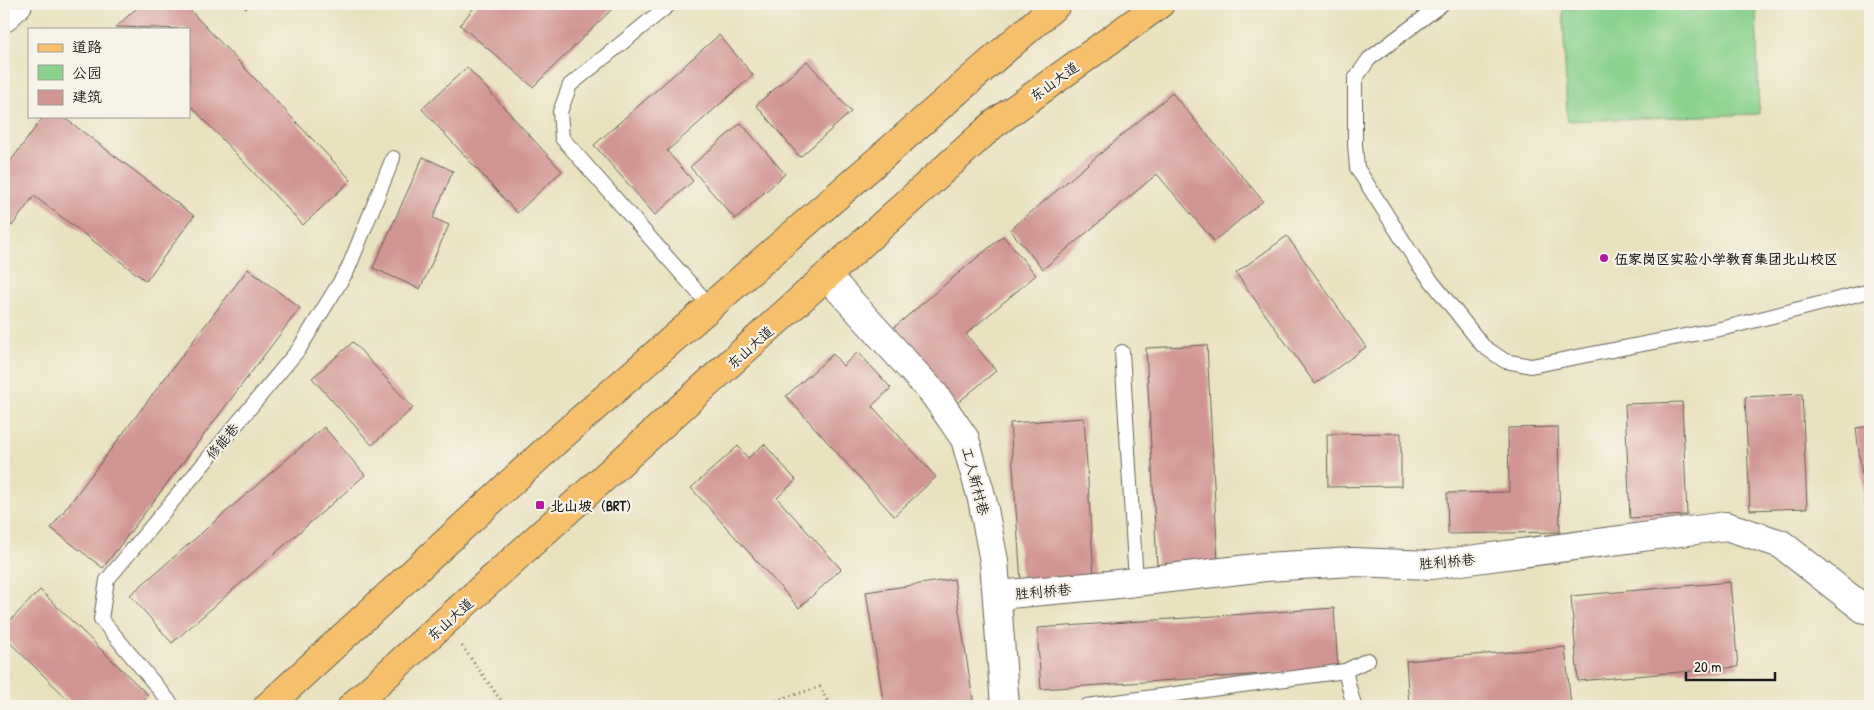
<svg xmlns="http://www.w3.org/2000/svg" width="1874" height="710" viewBox="0 0 1874 710" font-family="'Patrick Hand','LXGW WenKai TC',sans-serif">
<style>
.green{fill:#89d18d;stroke:#527654}
.building{fill:#d19694}
.lines{fill:none;stroke-linecap:round;stroke-linejoin:round}
.service-casing{stroke:#646155;stroke-width:16}
.minor-casing{stroke:#646155;stroke-width:30}
.primary-casing{stroke:#646155;stroke-width:30}
.path{stroke:#646155;stroke-width:3;stroke-dasharray:1 4;stroke-linecap:butt}
.service{stroke:#fff;stroke-width:14}
.minor{stroke:#fff;stroke-width:28}
.primary{stroke:#f7c06c;stroke-width:28}
.poi-dot{fill:#b5179e;stroke:#f7f3e8;stroke-width:2}
.labels{text-anchor:middle;dominant-baseline:central;stroke-width:4.5;stroke-linejoin:round;paint-order:stroke}
.street-label{font-size:14px;fill:#1c1c1c;stroke:#f7f3e8}
.poi-label{font-size:14px;font-weight:bold;fill:#1c1c1c;stroke:#f7f3e8;text-anchor:start}
</style>
<rect width="100%" height="100%" fill="#f7f3e8"/>
<filter id="ink" filterUnits="userSpaceOnUse"><feTurbulence type="fractalNoise" baseFrequency=".02" numOctaves="2"/><feDisplacementMap in="SourceGraphic" scale="10" xChannelSelector="R" yChannelSelector="G"/><feConvolveMatrix kernelMatrix="1 2 1 2 8 2 1 2 1" color-interpolation-filters="sRGB"/></filter>
<filter id="wash" filterUnits="userSpaceOnUse"><feTurbulence type="fractalNoise" baseFrequency=".0096" numOctaves="4" result="noise"/><feDisplacementMap in="SourceGraphic" scale="20" xChannelSelector="R" yChannelSelector="G"/><feGaussianBlur stdDeviation="1.12" result="paint"/><feColorMatrix in="noise" values="0 0 0 0 0 0 0 0 0 0 0 0 0 0 0 0 0 1.4 0 .05"/><feComposite in="paint" operator="in"/></filter>
<g filter="url(#wash)">
<rect width="100%" height="100%" fill="#e9e2bf"/>
<!-- green -->
<path class="green" d="M 1682,4 L 1756,4 L 1759,114 L 1567,121 L 1563,8 Z"/>
<g id="blocks">
<!-- building -->
<g class="building">
<path d="M 141,4 L 184,4 L 351,180 L 303,225 L 189,104 L 189,29 L 116,27 Z"/>
<path d="M 241,4 L 251,4 L 246,9 Z"/>
<path d="M 477,4 L 617,4 L 533,87 L 460,25 Z"/>
<path d="M 719,35 L 753,75 L 667,151 L 693,181 L 655,215 L 594,145 Z"/>
<path d="M 807,61 L 851,112 L 800,157 L 756,105 Z"/>
<path d="M 467,67 L 562,171 L 517,213 L 422,109 Z"/>
<path d="M 1172,93 L 1263,201 L 1214,241 L 1157,174 L 1043,269 L 1010,230 Z"/>
<path d="M 44,116 L 62,116 L 194,216 L 146,281 L 34,196 L 12,226 L 4,220 L 4,170 Z"/>
<path d="M 741,123 L 785,174 L 735,219 L 690,167 Z"/>
<path d="M 423,157 L 453,171 L 433,218 L 449,225 L 420,289 L 373,268 Z"/>
<path d="M 1003,236 L 1036,275 L 966,334 L 996,371 L 955,405 L 892,329 Z"/>
<path d="M 1287,236 L 1366,347 L 1315,384 L 1236,273 Z"/>
<path d="M 248,269 L 300,308 L 103,568 L 51,528 Z"/>
<path d="M 353,342 L 413,408 L 372,445 L 312,378 Z"/>
<path d="M 1207,345 L 1218,563 L 1157,566 L 1146,348 Z"/>
<path d="M 858,352 L 891,388 L 872,406 L 936,477 L 894,516 L 786,396 L 833,354 L 843,366 Z"/>
<path d="M 1802,394 L 1807,508 L 1750,510 L 1745,397 Z"/>
<path d="M 1682,402 L 1687,515 L 1630,518 L 1625,404 Z"/>
<path d="M 1084,418 L 1094,577 L 1021,582 L 1010,423 Z"/>
<path d="M 1870,426 L 1870,533 L 1869,533 L 1856,428 Z"/>
<path d="M 324,427 L 365,475 L 172,643 L 130,595 Z"/>
<path d="M 1558,427 L 1560,532 L 1448,534 L 1447,493 L 1509,492 L 1508,428 Z"/>
<path d="M 1401,433 L 1401,486 L 1328,487 L 1327,434 Z"/>
<path d="M 764,444 L 796,480 L 777,498 L 841,569 L 799,608 L 691,488 L 738,446 L 748,458 Z"/>
<path d="M 954,579 L 974,706 L 884,706 L 866,592 Z"/>
<path d="M 1730,582 L 1738,667 L 1578,681 L 1571,596 Z"/>
<path d="M 40,590 L 148,695 L 137,706 L 75,706 L 4,637 L 4,627 Z"/>
<path d="M 1334,608 L 1338,669 L 1041,689 L 1037,628 Z"/>
<path d="M 1565,647 L 1571,706 L 1409,706 L 1406,661 Z"/>
</g>
</g>
</g>
<g filter="url(#ink)">
<use href="#blocks" fill-opacity="0" stroke="#646155" stroke-width="1"/>
<g class="lines">
<!-- service casing -->
<g class="service-casing">
<g id="service">
<path d="M 670,4 L 570,85 L 560,112 L 562,138 L 710,306"/>
<path d="M 1442,4 L 1369,59 L 1355,79 L 1355,145 L 1357,168 L 1418,264 L 1483,346 L 1505,361 L 1531,366 L 1725,328 L 1870,291"/>
<path d="M 1122,352 L 1136,582"/>
<path d="M 1345,671 L 1354,706"/>
<path d="M 173,706 L 101,619 L 107,580 L 299,349 L 348,269 L 393,158"/>
<path d="M 1087,706 L 1345,671 L 1368,660"/>
</g>
</g>
<!-- minor casing -->
<g class="minor-casing">
<g id="minor">
<path d="M 4,18 L 18,4"/>
<path d="M 827,276 L 934,394 L 965,439 L 982,499 L 994,561 L 1005,706"/>
<path d="M 997,595 L 1109,585 L 1265,567 L 1353,562 L 1431,565 L 1726,526 L 1781,544 L 1864,609 L 1870,608"/>
</g>
</g>
<!-- primary casing -->
<g class="primary-casing">
<g id="primary">
<path d="M 268,706 L 556,441 L 1057,4"/>
<path d="M 352,706 L 994,124 L 1160,4"/>
</g>
</g>
<!-- path -->
<g class="path">
<path d="M 462,646 L 505,706"/>
<path d="M 757,706 L 820,687 L 830,706"/>
</g>
<!-- service -->
<use href="#service" class="service"/>
<!-- minor -->
<use href="#minor" class="minor"/>
<!-- primary -->
<use href="#primary" class="primary"/>
</g>
</g>
<!-- markers -->
<g class="poi-dot">
<circle cx="1604" cy="258" r="5"/>
<rect x="535" y="500" width="10" height="10" rx="2.5"/>
</g>
<g class="labels">
<!-- street labels -->
<g class="street-label">
<text transform="translate(1054 81) rotate(-36)">东山大道</text>
<text transform="translate(750 347) rotate(-42)">东山大道</text>
<text transform="translate(222 441) rotate(-50)">修能巷</text>
<text transform="translate(976 481) rotate(75)">工人新村巷</text>
<text transform="translate(1447 561) rotate(-5)">胜利桥巷</text>
<text transform="translate(1043 591) rotate(-5)">胜利桥巷</text>
<text transform="translate(450 619) rotate(-42)">东山大道</text>
</g>
<!-- poi labels -->
<g class="poi-label">
<text x="1614" y="258">伍家岗区实验小学教育集团北山校区</text>
<text x="550" y="505">北山坡（BRT）</text>
</g>
</g>
<!-- margin -->
<rect width="1874" height="710" fill="none" stroke="#f7f3e8" stroke-width="20"/>
<!-- legend -->
<rect x="28" y="28" width="162" height="90" fill="#f7f3e8" stroke="#9f9d96"/>
<rect x="38" y="44" width="25" height="8" fill="#f7c06c" stroke="#9f9d96"/>
<text x="72" y="52" font-size="15" fill="#1c1c1c">道路</text>
<rect x="38" y="65" width="25" height="15" fill="#89d18d" stroke="#9f9d96"/>
<text x="72" y="78" font-size="15" fill="#1c1c1c">公园</text>
<rect x="38" y="90" width="25" height="15" fill="#d19694" stroke="#9f9d96"/>
<text x="72" y="102" font-size="15" fill="#1c1c1c">建筑</text>
<!-- scale -->
<path d="M1686 672v8h89v-8" fill="none" stroke="#1c1c1c" stroke-width="2.5"/>
<text x="1694" y="672" font-size="15" fill="#1c1c1c" stroke="#f7f3e8" stroke-width="4" paint-order="stroke">20 m</text>
</svg>
